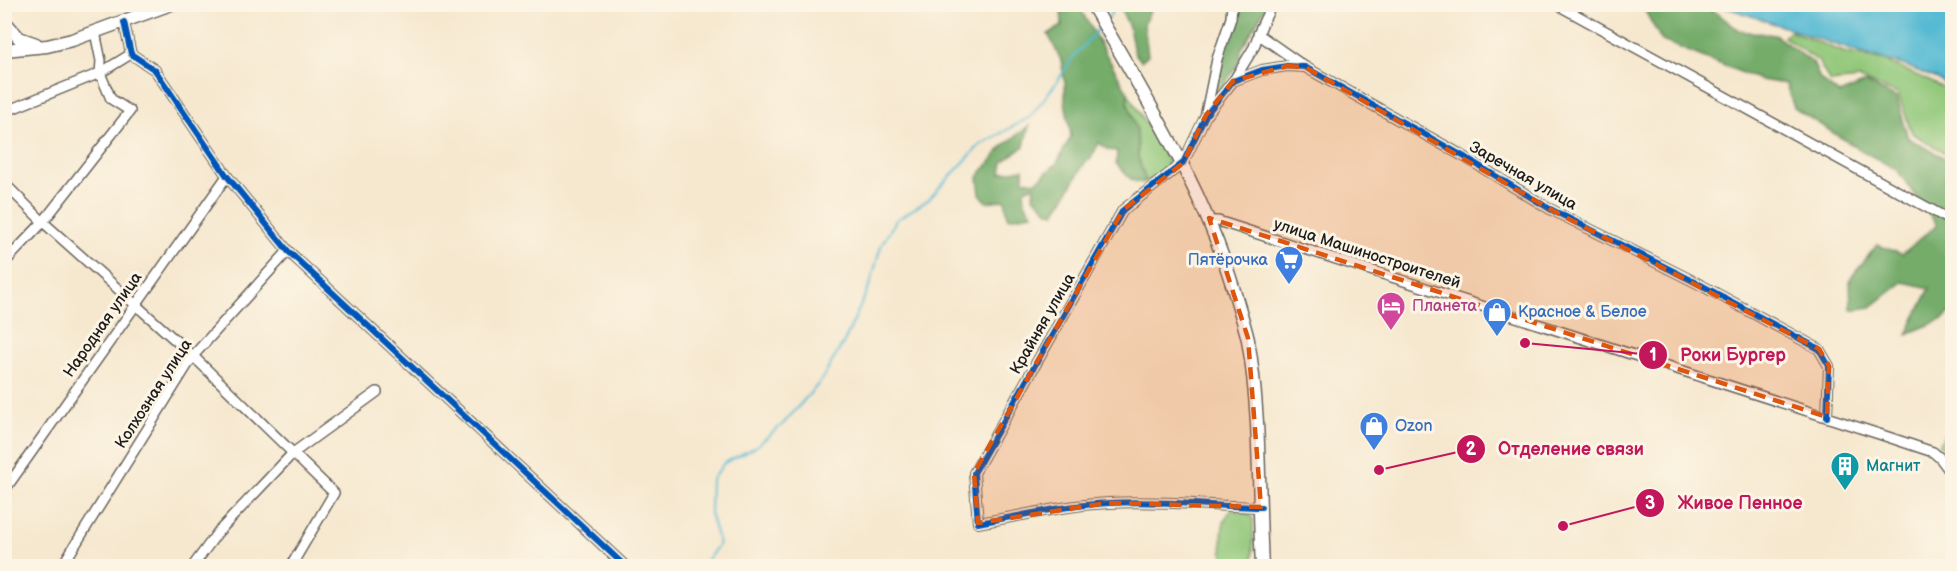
<svg xmlns="http://www.w3.org/2000/svg" width="1957" height="571" viewBox="0 0 1957 571" font-family="'Balsamiq Sans',sans-serif">
<style>
.green{fill:#92c87a;stroke:#57724b;stroke-width:1.5}
.forest{fill:#75ac6a;stroke:#486443;stroke-width:1.5}
.water{fill:#55bad3;stroke:#386b78;stroke-width:1.5}
.lines{fill:none;stroke-linecap:round;stroke-linejoin:round}
.stream{stroke:#55bad3;stroke-width:2}
.minor-casing{stroke:#68635b;stroke-width:12}
.tertiary-casing{stroke:#68635b;stroke-width:15}
.minor{stroke:#fff;stroke-width:9}
.tertiary{stroke:#fff;stroke-width:12}
.cycleway-casing{stroke:#fcf5e5;stroke-width:10}
.cycleway{stroke:#0057b8;stroke-width:6}
.marked{fill:#de560d;fill-opacity:0.2;stroke:#de560d;stroke-width:4.5;stroke-dasharray:12 8;stroke-linejoin:round}
.labels{text-anchor:middle;dominant-baseline:central;stroke-width:6;stroke-linejoin:round;paint-order:stroke}
.street-label{font-size:16px;fill:#1c1c1c;stroke:#fcf5e5}
.shop-label{font-size:16px;fill:#366cbe;stroke:#fcf5e5;text-anchor:start}
.hotel-label{font-size:16px;fill:#b23c85;stroke:#fcf5e5;text-anchor:start}
.culture-label{font-size:16px;fill:#0d838f;stroke:#fcf5e5;text-anchor:start}
.leader{fill:none;stroke:#c2185b;stroke-width:2}
.callout-dot{fill:#c2185b;stroke:#fcf5e5;stroke-width:2}
.mark-label{font-size:18px;text-anchor:middle;font-weight:bold;fill:#fff}
.callout-label{font-size:18px;text-anchor:middle;font-weight:bold;fill:#c2185b;stroke:#fcf5e5;stroke-width:6;stroke-linejoin:round;paint-order:stroke}
</style>
<rect width="100%" height="100%" fill="#fcf5e5"/>
<filter id="ink" filterUnits="userSpaceOnUse"><feTurbulence type="fractalNoise" baseFrequency=".0167" numOctaves="2"/><feDisplacementMap in="SourceGraphic" scale="12" xChannelSelector="R" yChannelSelector="G"/><feConvolveMatrix kernelMatrix="1 2 1 2 8 2 1 2 1" color-interpolation-filters="sRGB"/></filter>
<filter id="wash" filterUnits="userSpaceOnUse"><feTurbulence type="fractalNoise" baseFrequency=".008" numOctaves="4" result="noise"/><feDisplacementMap in="SourceGraphic" scale="24" xChannelSelector="R" yChannelSelector="G"/><feGaussianBlur stdDeviation="1.35" result="paint"/><feColorMatrix in="noise" values="0 0 0 0 0 0 0 0 0 0 0 0 0 0 0 0 0 1.4 0 .05"/><feComposite in="paint" operator="in"/></filter>
<g filter="url(#wash)">
<rect width="100%" height="100%" fill="#f6e8cf"/>
<!-- green -->
<g class="green">
<path d="M 1790,31 L 1843,52 L 1885,61 L 1947,89 L 1952,102 L 1952,157 L 1912,133 L 1898,94 L 1860,79 L 1830,82 L 1818,61 L 1784,37 Z"/>
<path d="M 1128,93 L 1168,161 L 1166,171 L 1146,182 L 1138,157 L 1137,131 L 1127,101 Z"/>
<path d="M 1952,421 L 1952,458 L 1939,445 Z"/>
<path d="M 1232,510 C 1241,511 1247,511 1253,519 L 1253,566 L 1213,566 L 1223,561 C 1223,545 1218,522 1232,510 Z"/>
</g>
<!-- forest -->
<g class="forest">
<path d="M 1061,5 L 1078,5 L 1128,93 L 1127,101 L 1137,131 L 1138,157 L 1146,182 C 1132,185 1125,173 1116,163 L 1117,151 L 1108,150 L 1099,143 L 1090,160 L 1086,161 L 1055,213 L 1048,211 L 1033,196 L 1034,186 L 1024,190 L 1025,203 L 1032,214 L 1008,218 L 1005,200 L 987,202 L 980,194 L 978,177 L 1003,146 L 1029,126 L 1024,146 L 1003,162 L 1001,173 L 1023,169 L 1024,180 L 1036,182 L 1057,163 L 1071,136 L 1065,101 L 1065,83 L 1061,60 L 1048,34 L 1062,26 Z"/>
<path d="M 1119,5 L 1153,5 L 1144,24 L 1148,55 L 1141,61 L 1134,52 L 1129,27 Z"/>
<path d="M 1238,5 L 1267,5 L 1241,50 L 1240,61 L 1222,88 L 1213,95 L 1219,61 Z"/>
<path d="M 1636,5 L 1669,5 L 1678,10 L 1685,5 L 1699,5 L 1714,11 L 1740,31 L 1775,35 L 1813,63 L 1820,79 L 1839,94 L 1866,83 L 1897,98 L 1908,138 L 1952,162 L 1952,311 L 1943,319 L 1907,334 L 1930,288 L 1903,282 L 1871,307 L 1851,310 L 1850,279 L 1877,245 L 1902,254 L 1937,225 L 1897,170 L 1859,149 L 1794,108 L 1786,84 L 1760,80 L 1662,41 L 1642,6 Z"/>
</g>
<!-- water -->
<path class="water" d="M 1719,5 L 1952,5 L 1952,89 L 1940,80 L 1903,65 L 1857,52 Z"/>
<g class="lines">
<!-- stream -->
<g class="stream">
<path d="M 1107,19 L 1119,4"/>
<path d="M 703,566 L 719,544 L 710,513 L 711,481 L 724,463 L 754,448 L 783,424 L 820,382 L 844,342 L 870,285 L 881,246 L 896,220 L 928,200 L 980,145 L 1030,117 L 1054,86 L 1074,56 L 1101,26"/>
</g>
</g>
</g>
<g filter="url(#ink)">
<g class="lines">
<!-- minor casing -->
<g class="minor-casing">
<g id="minor">
<path d="M 1556,4 L 1952,221"/>
<path d="M 124,22 L 131,54 L 155,70 L 227,176 L 288,251 L 625,566"/>
<path d="M 1258,34 L 1305,67"/>
<path d="M 1234,80 L 1254,47 L 1261,27 L 1272,4"/>
<path d="M 4,112 L 100,73 L 131,54"/>
<path d="M 1206,113 L 1217,59 L 1231,18 L 1232,4"/>
<path d="M 4,183 L 43,222 L 193,356 L 334,493 L 291,566"/>
<path d="M 1210,221 L 1218,221 L 1882,435 L 1933,452 L 1940,458 L 1952,474"/>
<path d="M 4,263 L 43,222 L 130,111 L 111,99 L 100,73 L 101,61 L 95,32"/>
<path d="M 4,491 L 227,176"/>
<path d="M 1261,507 C 1210,506 1160,500 1109,503 C 1064,505 1022,516 978,523 L 974,473 L 1123,210 L 1183,163 L 1206,115 L 1233,81 L 1262,70 L 1287,66 L 1305,67 L 1463,156 L 1550,209 L 1699,284 L 1819,349 L 1829,366 L 1827,417"/>
<path d="M 62,566 L 193,356 L 288,251"/>
<path d="M 193,566 L 218,532 L 293,453 L 377,392"/>
</g>
</g>
<!-- tertiary casing -->
<g class="tertiary-casing">
<g id="tertiary">
<path d="M 1092,4 C 1147,100 1207,194 1237,301 C 1241,314 1245,327 1248,340 C 1261,415 1258,492 1262,566"/>
<path d="M 4,21 L 19,38 L 36,44"/>
<path d="M 4,50 L 47,46 L 72,40 L 171,4"/>
</g>
</g>
<!-- minor -->
<use href="#minor" class="minor"/>
<!-- tertiary -->
<use href="#tertiary" class="tertiary"/>
<!-- cycleway casing -->
<g class="cycleway-casing">
<g id="cycleway">
<path d="M 124,22 L 131,54 L 155,70 L 227,176 L 288,251 L 625,566"/>
<path d="M 1261,507 C 1210,506 1160,500 1109,503 C 1064,505 1022,516 978,523 L 974,473 L 1123,210 L 1183,163 L 1206,115 L 1233,81 L 1262,70 L 1287,66 L 1305,67 L 1463,156 L 1550,209 L 1699,284 L 1819,349 L 1829,366 L 1827,417"/>
</g>
</g>
<!-- cycleway -->
<use href="#cycleway" class="cycleway"/>
</g>
</g>
<!-- marked area -->
<path class="marked" d="M 1287,66 L 1305,67 L 1550,209 L 1819,349 L 1829,366 L 1827,417 L 1209,218 L 1248,338 L 1261,507 L 1107,503 L 978,523 L 974,473 L 1123,210 L 1183,163 L 1206,115 L 1233,81 Z"/>
<!-- icons -->
<defs>
<g id="supermarket-pin" transform="scale(1.5)"><path d="M0 17L-7.5 6A9.5 9.5 0 1 1 7.5 6Z" fill="#3f7fe0" stroke="#fcf5e5"/><path d="M-6-5.5h2.5l.6 2H6L4.5 2H-2.5L-4.4-4H-6ZM-1.5 3.2a1.3 1.3 0 1 0 .1 0ZM3 3.2a1.3 1.3 0 1 0 .1 0Z" fill="#fff"/></g>
<g id="hotel-pin" transform="scale(1.5)"><path d="M0 17L-7.5 6A9.5 9.5 0 1 1 7.5 6Z" fill="#d1479c" stroke="#fcf5e5"/><path d="M-6-4.5h1.5V1H6V5H4.5V3h-9V5H-6ZM-4 0a1.8 1.8 0 1 1 3.6 0ZM.5 0V-2.5h3Q6-2.5 6 0Z" fill="#fff"/></g>
<g id="shop-pin" transform="scale(1.5)"><path d="M0 17L-7.5 6A9.5 9.5 0 1 1 7.5 6Z" fill="#3f7fe0" stroke="#fcf5e5"/><path d="M-5-2.5h2.3a2.7 3.5 0 0 1 5.4 0H5L5.5 6h-11ZM-1.5-2.5h3a1.5 2.3 0 0 0-3 0Z" fill="#fff"/></g>
<g id="building-pin" transform="scale(1.5)"><path d="M0 17L-7.5 6A9.5 9.5 0 1 1 7.5 6Z" fill="#0f9aa8" stroke="#fcf5e5"/><path d="M-4-6H4V6H1V3H-1V6H-4ZM-2.5-4.3h1.7v1.8h-1.7ZM.8-4.3h1.7v1.8H.8ZM-2.5-1h1.7V.8h-1.7ZM.8-1h1.7V.8H.8Z" fill="#fff"/></g>
</defs>
<g fill-rule="evenodd">
<use href="#supermarket-pin" x="1289" y="260"/>
<use href="#hotel-pin" x="1391" y="306"/>
<use href="#shop-pin" x="1497" y="312"/>
<use href="#shop-pin" x="1374" y="426"/>
<use href="#building-pin" x="1845" y="466"/>
</g>
<g class="labels">
<!-- street labels -->
<g class="street-label">
<text transform="translate(1523 176) rotate(30)">Заречная улица</text>
<text transform="translate(1367 254) rotate(18)">улица Машиностроителей</text>
<text transform="translate(1043 324) rotate(-60)">Крайняя улица</text>
<text transform="translate(103 325) rotate(-55)">Народная улица</text>
<text transform="translate(154 394) rotate(-57)">Колхозная улица</text>
</g>
<!-- shop labels -->
<g class="shop-label">
<text x="1268" y="260" text-anchor="end">Пятёрочка</text>
<text x="1518" y="312">Красное &amp; Белое</text>
<text x="1395" y="426">Ozon</text>
</g>
<!-- hotel labels -->
<g class="hotel-label">
<text x="1412" y="306">Планета</text>
</g>
<!-- culture labels -->
<g class="culture-label">
<text x="1866" y="466">Магнит</text>
</g>
</g>
<!-- callouts -->
<path class="leader" d="M1525 343L1653 355M1379 470L1471 449M1563 526L1650 503"/>
<g class="callout-dot">
<circle cx="1525" cy="343" r="6"/>
<circle cx="1379" cy="470" r="6"/>
<circle cx="1563" cy="526" r="6"/>
<circle cx="1653" cy="355" r="15"/>
<circle cx="1471" cy="449" r="15"/>
<circle cx="1650" cy="503" r="15"/>
</g>
<g class="mark-label">
<text x="1653" y="361">1</text>
<text x="1471" y="455">2</text>
<text x="1650" y="509">3</text>
</g>
<g class="callout-label">
<text x="1733" y="361">Роки Бургер</text>
<text x="1571" y="455">Отделение связи</text>
<text x="1740" y="509">Живое Пенное</text>
</g>
<!-- margin -->
<rect width="1957" height="571" fill="none" stroke="#fcf5e5" stroke-width="24"/>
</svg>
